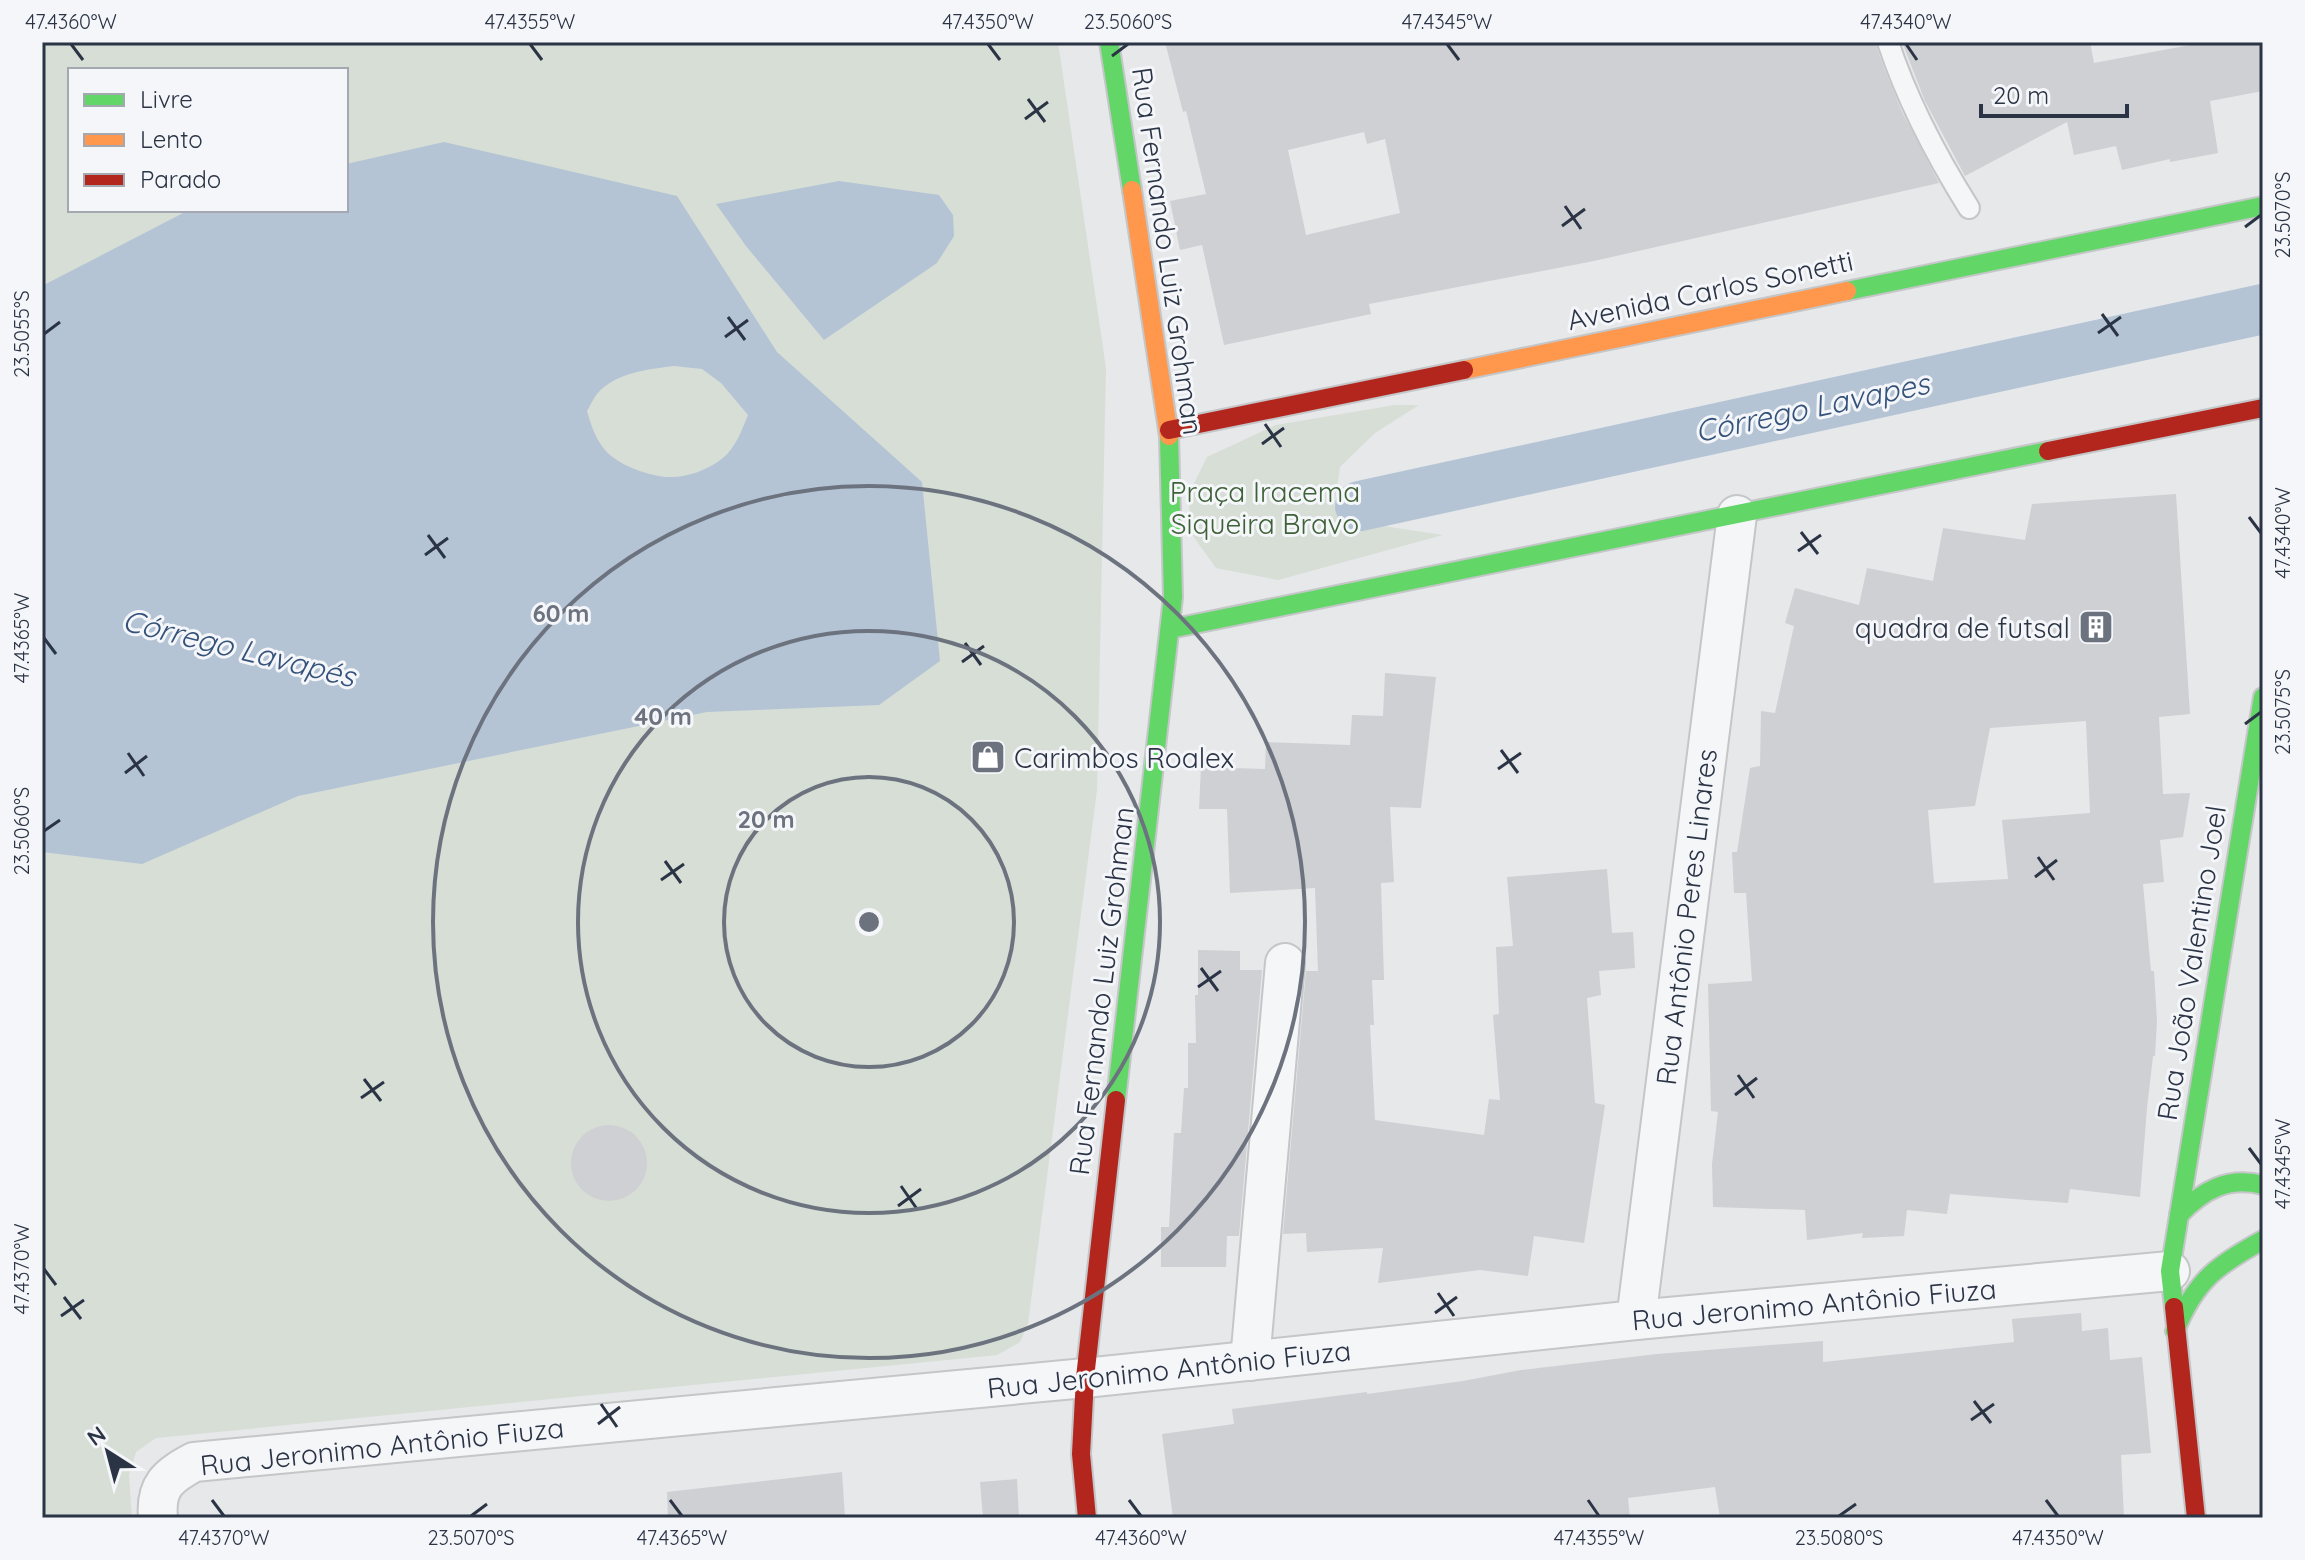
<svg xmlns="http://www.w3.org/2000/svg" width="2305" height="1560" viewBox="0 0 2305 1560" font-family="Quicksand,sans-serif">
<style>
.green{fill:#d6ded6;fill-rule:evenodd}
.water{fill:#b4c4d5;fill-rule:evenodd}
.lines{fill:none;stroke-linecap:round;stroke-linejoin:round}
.canal{stroke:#b4c4d5;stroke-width:50}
.building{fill:#ced0d3;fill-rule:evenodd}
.lane-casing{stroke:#c4c6c8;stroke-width:24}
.street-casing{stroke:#c4c6c8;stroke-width:42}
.fast-casing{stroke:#c4c6c8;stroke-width:22}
.slow-casing{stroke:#c4c6c8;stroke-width:22}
.jam-casing{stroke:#c4c6c8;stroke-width:22}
.lane{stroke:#f5f6f7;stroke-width:20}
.street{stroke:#f5f6f7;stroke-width:38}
.fast{stroke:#63d668;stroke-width:18}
.slow{stroke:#ff974d;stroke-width:18}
.jam{stroke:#b3261e;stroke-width:18}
.ticks{fill:none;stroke:#2b3445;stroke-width:3}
.ring{fill:none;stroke:#6c737f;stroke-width:4}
.labels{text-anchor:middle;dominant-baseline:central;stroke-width:6;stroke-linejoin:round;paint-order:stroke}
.street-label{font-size:28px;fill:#2b3445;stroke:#f4f6f9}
.park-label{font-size:28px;fill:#3f6138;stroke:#f4f6f9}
.poi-label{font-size:28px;fill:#2b3445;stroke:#f4f6f9;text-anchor:end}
.water-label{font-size:30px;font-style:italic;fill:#34527a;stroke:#f4f6f9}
.centre{fill:#6c737f;stroke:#f4f6f9;stroke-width:4}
.ring-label{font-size:24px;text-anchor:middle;font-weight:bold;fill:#6c737f;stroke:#f4f6f9;stroke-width:6;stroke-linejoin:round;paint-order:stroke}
.neatline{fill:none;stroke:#2b3445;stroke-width:3}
.ticks-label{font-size:20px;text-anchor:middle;fill:#2b3445}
</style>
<rect width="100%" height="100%" fill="#e6e8ea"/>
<!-- green -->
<g class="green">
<path d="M 42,42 L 1058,42 L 1106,368 L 1097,790 L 1028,1324 L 1020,1342 L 997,1355 L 156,1438 L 136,1452 L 129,1475 L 132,1518 L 42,1518 ZM 70,70 L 346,70 L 346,210 L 70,210 Z"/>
<path d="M 1395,405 L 1419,405 L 1375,433 L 1340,467 L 1334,506 L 1376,525 L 1443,535 L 1278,580 L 1216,568 L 1190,532 L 1189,494 L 1207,457 L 1276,425 Z"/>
</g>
<!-- water -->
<g class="water">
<path d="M 444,142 L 677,196 L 777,352 L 922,482 L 940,661 L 879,705 L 707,712 L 298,796 L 142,864 L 42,852 L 42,286 L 189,210 L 346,210 L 346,164 ZM 674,366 L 702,369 L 721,383 L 748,415 C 741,432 735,450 719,461 C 706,470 688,477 672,477 C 653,478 617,465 605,450 C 595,438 591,425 587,411 C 590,406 593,399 597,394 C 614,373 649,369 674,366 Z"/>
<path d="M 839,181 L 939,195 L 953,215 L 954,236 L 937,263 L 824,340 L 746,246 L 716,204 Z"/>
</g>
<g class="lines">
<!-- canal -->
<path class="canal" d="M 1360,506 L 2263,309"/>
</g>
<!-- building -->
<g class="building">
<path d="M 1165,42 L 1875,42 L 1884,68 L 1902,112 L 1939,183 L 1594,261 L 1369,304 L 1371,314 L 1224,345 L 1202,245 L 1180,250 L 1170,201 L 1206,194 L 1186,111 L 1183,112 ZM 1364,132 L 1367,144 L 1385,139 L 1400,213 L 1306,235 L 1288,150 Z"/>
<path d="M 1902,42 L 2090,42 L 2094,63 L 2206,42 L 2263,42 L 2263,91 L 2210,101 L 2218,153 L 2170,162 L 2170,159 L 2122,170 L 2116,146 L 2074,155 L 2067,122 L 1965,176 L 1925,101 Z"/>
<path d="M 2176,494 L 2190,714 L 2159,717 L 2163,794 L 2190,793 L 2183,837 L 2160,840 L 2164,882 L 2143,884 L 2151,971 L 2154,971 L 2157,1021 L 2155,1056 L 2153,1056 L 2147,1108 L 2140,1197 L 2070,1189 L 2068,1203 L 1950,1194 L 1947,1214 L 1907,1210 L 1904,1236 L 1862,1238 L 1863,1233 L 1807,1240 L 1805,1210 L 1713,1207 L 1712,1164 L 1718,1112 L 1711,1111 L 1708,984 L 1752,981 L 1746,893 L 1734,893 L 1732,852 L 1737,852 L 1750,768 L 1760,766 L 1761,711 L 1775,713 L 1794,626 L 1785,623 L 1795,588 L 1859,605 L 1867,568 L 1933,581 L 1943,528 L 2025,540 L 2032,504 ZM 2086,721 L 2090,813 L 2002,820 L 2008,879 L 1934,883 L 1928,810 L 1975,806 L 1990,728 Z"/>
<path d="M 1385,673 L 1436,677 L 1421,808 L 1390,807 L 1394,882 L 1381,883 L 1384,980 L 1372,980 L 1374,1025 L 1370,1025 L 1375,1120 L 1484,1135 L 1489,1099 L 1500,1100 L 1493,1015 L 1499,1014 L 1496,947 L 1513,946 L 1507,877 L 1607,869 L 1612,933 L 1633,932 L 1635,968 L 1599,971 L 1601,995 L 1587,998 L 1595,1103 L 1605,1105 L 1584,1243 L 1534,1236 L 1528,1276 L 1480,1270 L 1378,1283 L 1383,1248 L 1307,1252 L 1306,1233 L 1283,1234 L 1306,971 L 1318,971 L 1315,888 L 1230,893 L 1227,809 L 1199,809 L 1201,767 L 1265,769 L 1266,742 L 1350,745 L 1352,715 L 1383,716 Z"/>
<path d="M 1198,950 L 1240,951 L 1240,970 L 1262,970 L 1239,1236 L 1227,1236 L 1226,1267 L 1161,1267 L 1161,1227 L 1169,1227 L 1174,1133 L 1181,1133 L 1184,1088 L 1188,1088 L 1188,1043 L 1196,1043 L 1195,995 L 1198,995 Z"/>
<circle cx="609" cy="1163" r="38"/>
<path d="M 2081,1313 L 2082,1331 L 2108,1328 L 2110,1360 L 2142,1357 L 2151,1453 L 2121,1455 L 2124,1518 L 1720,1518 L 1715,1487 L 1628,1498 L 1630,1518 L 1173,1518 L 1162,1434 L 1234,1424 L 1232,1409 L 1367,1392 L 1367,1394 L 1463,1381 L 1521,1370 L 1657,1354 L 1823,1341 L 1823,1362 L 2014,1342 L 2012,1319 Z"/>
<path d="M 842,1472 L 845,1518 L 668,1518 L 667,1492 Z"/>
<path d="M 1017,1479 L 1019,1518 L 983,1518 L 980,1482 Z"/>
</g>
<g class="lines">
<!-- lane casing -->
<g class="lane-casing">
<path id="lane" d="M 1888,42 C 1907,100 1937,157 1969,208"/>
</g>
<!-- street casing -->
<g class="street-casing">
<g id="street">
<path d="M 1636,1320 L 1737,515"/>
<path d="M 1250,1361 L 1285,963"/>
<path d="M 158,1518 C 155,1486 168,1476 194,1462 L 1085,1378 L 1636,1320 L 2170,1271"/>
</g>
</g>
<!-- fast casing -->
<g class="fast-casing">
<g id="fast">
<path d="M 1109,42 L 1132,190"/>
<path d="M 1847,291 L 2263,206"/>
<path d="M 1170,629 L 2048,451"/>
<path d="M 1116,1100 L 1173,597 L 1169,436"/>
<path d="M 2179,1215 C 2203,1190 2228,1176 2263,1185"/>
<path d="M 2174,1307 L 2170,1271 L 2263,697"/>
<path d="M 2175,1331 C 2195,1281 2217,1265 2263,1240"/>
</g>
</g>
<!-- slow casing -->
<g class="slow-casing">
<g id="slow">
<path d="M 1132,190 L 1169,436"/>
<path d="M 1464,370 L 1847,291"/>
</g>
</g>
<!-- jam casing -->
<g class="jam-casing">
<g id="jam">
<path d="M 1169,430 L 1464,370"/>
<path d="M 2048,451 L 2263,408"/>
<path d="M 2174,1307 L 2196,1518"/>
<path d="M 1087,1518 L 1081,1454 L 1085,1378 L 1116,1100"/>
</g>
</g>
<!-- lane -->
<use href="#lane" class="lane"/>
<!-- street -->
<use href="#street" class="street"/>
<!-- fast -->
<use href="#fast" class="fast"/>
<!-- slow -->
<use href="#slow" class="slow"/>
<!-- jam -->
<use href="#jam" class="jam"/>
</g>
<!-- ticks -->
<path class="ticks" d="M 71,44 L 83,60M 530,44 L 542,60M 988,44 L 1000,60M 1447,44 L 1459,60M 1906,44 L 1917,60M 1112,56 L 1128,44M 1028,99 L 1045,122M 1025,119 L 1048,102M 1565,206 L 1581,229M 1562,226 L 1585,209M 2245,227 L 2261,215M 2102,314 L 2118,336M 728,317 L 745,340M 2098,333 L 2121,317M 44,334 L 60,322M 725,337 L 748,320M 1265,424 L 1281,447M 1262,444 L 1284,428M 2249,517 L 2261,533M 1801,532 L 1818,554M 428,535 L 445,558M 1798,551 L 1821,535M 425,555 L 448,538M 44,638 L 56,654M 965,643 L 981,665M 962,662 L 984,646M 2245,724 L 2261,712M 1501,750 L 1518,773M 128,753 L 144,776M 1498,769 L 1521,753M 125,773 L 147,756M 44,831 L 60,820M 2038,857 L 2054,880M 665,861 L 681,883M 2035,877 L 2057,860M 661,880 L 684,864M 1201,968 L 1218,991M 1198,987 L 1221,971M 1738,1075 L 1754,1098M 364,1079 L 381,1101M 1735,1095 L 1757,1078M 361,1098 L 384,1082M 2249,1148 L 2261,1164M 901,1186 L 917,1209M 898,1206 L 921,1189M 44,1269 L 56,1285M 1438,1293 L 1454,1316M 64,1297 L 81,1319M 1435,1313 L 1457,1297M 61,1316 L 84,1300M 1974,1401 L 1991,1423M 601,1404 L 617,1427M 1971,1420 L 1994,1404M 598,1424 L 620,1407M 212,1500 L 224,1516M 670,1500 L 682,1516M 1129,1500 L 1141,1516M 1588,1500 L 1599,1516M 2046,1500 L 2058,1516M 471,1516 L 487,1504M 1839,1516 L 1856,1504"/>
<!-- distance rings -->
<g class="ring">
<circle cx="869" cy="922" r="145"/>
<circle cx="869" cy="922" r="291"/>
<circle cx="869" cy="922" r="436"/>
</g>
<!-- icons -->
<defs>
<g id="building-square" transform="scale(1.8)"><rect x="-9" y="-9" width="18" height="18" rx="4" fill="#6c737f" stroke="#f4f6f9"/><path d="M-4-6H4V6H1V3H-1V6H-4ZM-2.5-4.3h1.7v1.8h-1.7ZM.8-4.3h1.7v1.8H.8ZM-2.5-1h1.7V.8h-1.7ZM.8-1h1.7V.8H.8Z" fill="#fff"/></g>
<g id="shop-square" transform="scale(1.8)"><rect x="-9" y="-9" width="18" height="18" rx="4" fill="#6c737f" stroke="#f4f6f9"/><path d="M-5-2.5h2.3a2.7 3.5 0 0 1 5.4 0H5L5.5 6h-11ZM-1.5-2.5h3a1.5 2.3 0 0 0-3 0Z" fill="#fff"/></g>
</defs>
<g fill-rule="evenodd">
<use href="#building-square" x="2096" y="627"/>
<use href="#shop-square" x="988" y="757"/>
</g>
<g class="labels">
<!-- street labels -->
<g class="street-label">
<text transform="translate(1168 251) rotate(82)">Rua Fernando Luiz Grohman</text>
<text transform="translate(1710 290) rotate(-12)">Avenida Carlos Sonetti</text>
<text transform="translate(1686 917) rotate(-83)">Rua Antônio Peres Linares</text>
<text transform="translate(2191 963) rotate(-81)">Rua João Valentino Joel</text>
<text transform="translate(1101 991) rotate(-83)">Rua Fernando Luiz Grohman</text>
<text transform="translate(1814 1304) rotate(-5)">Rua Jeronimo Antônio Fiuza</text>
<text transform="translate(1169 1369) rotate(-6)">Rua Jeronimo Antônio Fiuza</text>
<text transform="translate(382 1446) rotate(-6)">Rua Jeronimo Antônio Fiuza</text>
</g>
<!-- park labels -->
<g class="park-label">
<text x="1265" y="491">Praça Iracema<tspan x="1265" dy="32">Siqueira Bravo</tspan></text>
</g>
<!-- poi labels -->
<g class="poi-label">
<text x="2070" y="627">quadra de futsal</text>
<text x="1014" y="757" text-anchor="start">Carimbos Roalex</text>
</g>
<!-- water labels -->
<g class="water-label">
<text transform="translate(1812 407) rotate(-12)">Córrego Lavapes</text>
<text transform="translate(239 648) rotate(14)">Córrego Lavapés</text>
</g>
</g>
<circle cx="869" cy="922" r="12" class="centre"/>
<g class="ring-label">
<text x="561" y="622">60 m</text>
<text x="663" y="725">40 m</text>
<text x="766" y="828">20 m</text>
</g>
<!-- border -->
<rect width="2305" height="1560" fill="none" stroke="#f4f6f9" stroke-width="88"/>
<!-- legend -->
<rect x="68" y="68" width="280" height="144" fill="#f4f6f9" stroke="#a4a8b1" stroke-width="2"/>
<rect x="84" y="94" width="40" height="12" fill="#63d668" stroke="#a4a8b1" stroke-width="2"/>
<text x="140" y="108" font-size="24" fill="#2b3445">Livre</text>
<rect x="84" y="134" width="40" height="12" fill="#ff974d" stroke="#a4a8b1" stroke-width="2"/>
<text x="140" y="148" font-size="24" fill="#2b3445">Lento</text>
<rect x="84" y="174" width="40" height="12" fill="#b3261e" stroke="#a4a8b1" stroke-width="2"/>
<text x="140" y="188" font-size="24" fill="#2b3445">Parado</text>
<!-- north arrow -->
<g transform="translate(108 1452) rotate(324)" stroke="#f4f6f9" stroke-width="6" paint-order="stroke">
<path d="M0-6L14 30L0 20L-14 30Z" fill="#2b3445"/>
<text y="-12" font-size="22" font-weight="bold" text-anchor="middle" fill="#2b3445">N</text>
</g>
<!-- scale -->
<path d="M1981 104v12h146v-12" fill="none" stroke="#2b3445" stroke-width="4"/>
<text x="1993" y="104" font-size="24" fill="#2b3445" stroke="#f4f6f9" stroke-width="6" paint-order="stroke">20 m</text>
<rect x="44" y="44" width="2217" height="1472" class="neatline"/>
<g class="ticks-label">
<text x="71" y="29">47.4360°W</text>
<text x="530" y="29">47.4355°W</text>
<text x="988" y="29">47.4350°W</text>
<text x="1128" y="29">23.5060°S</text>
<text x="1447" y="29">47.4345°W</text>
<text x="1906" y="29">47.4340°W</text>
<text transform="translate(2283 215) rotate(-90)" y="7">23.5070°S</text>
<text transform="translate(22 334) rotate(-90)" y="7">23.5055°S</text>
<text transform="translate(2283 533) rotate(-90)" y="7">47.4340°W</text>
<text transform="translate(22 638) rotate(-90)" y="7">47.4365°W</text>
<text transform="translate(2283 712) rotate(-90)" y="7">23.5075°S</text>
<text transform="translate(22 831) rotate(-90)" y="7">23.5060°S</text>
<text transform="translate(2283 1164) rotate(-90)" y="7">47.4345°W</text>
<text transform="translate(22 1269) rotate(-90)" y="7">47.4370°W</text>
<text x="224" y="1545">47.4370°W</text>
<text x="471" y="1545">23.5070°S</text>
<text x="682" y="1545">47.4365°W</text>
<text x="1141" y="1545">47.4360°W</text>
<text x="1599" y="1545">47.4355°W</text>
<text x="1839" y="1545">23.5080°S</text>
<text x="2058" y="1545">47.4350°W</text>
</g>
</svg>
